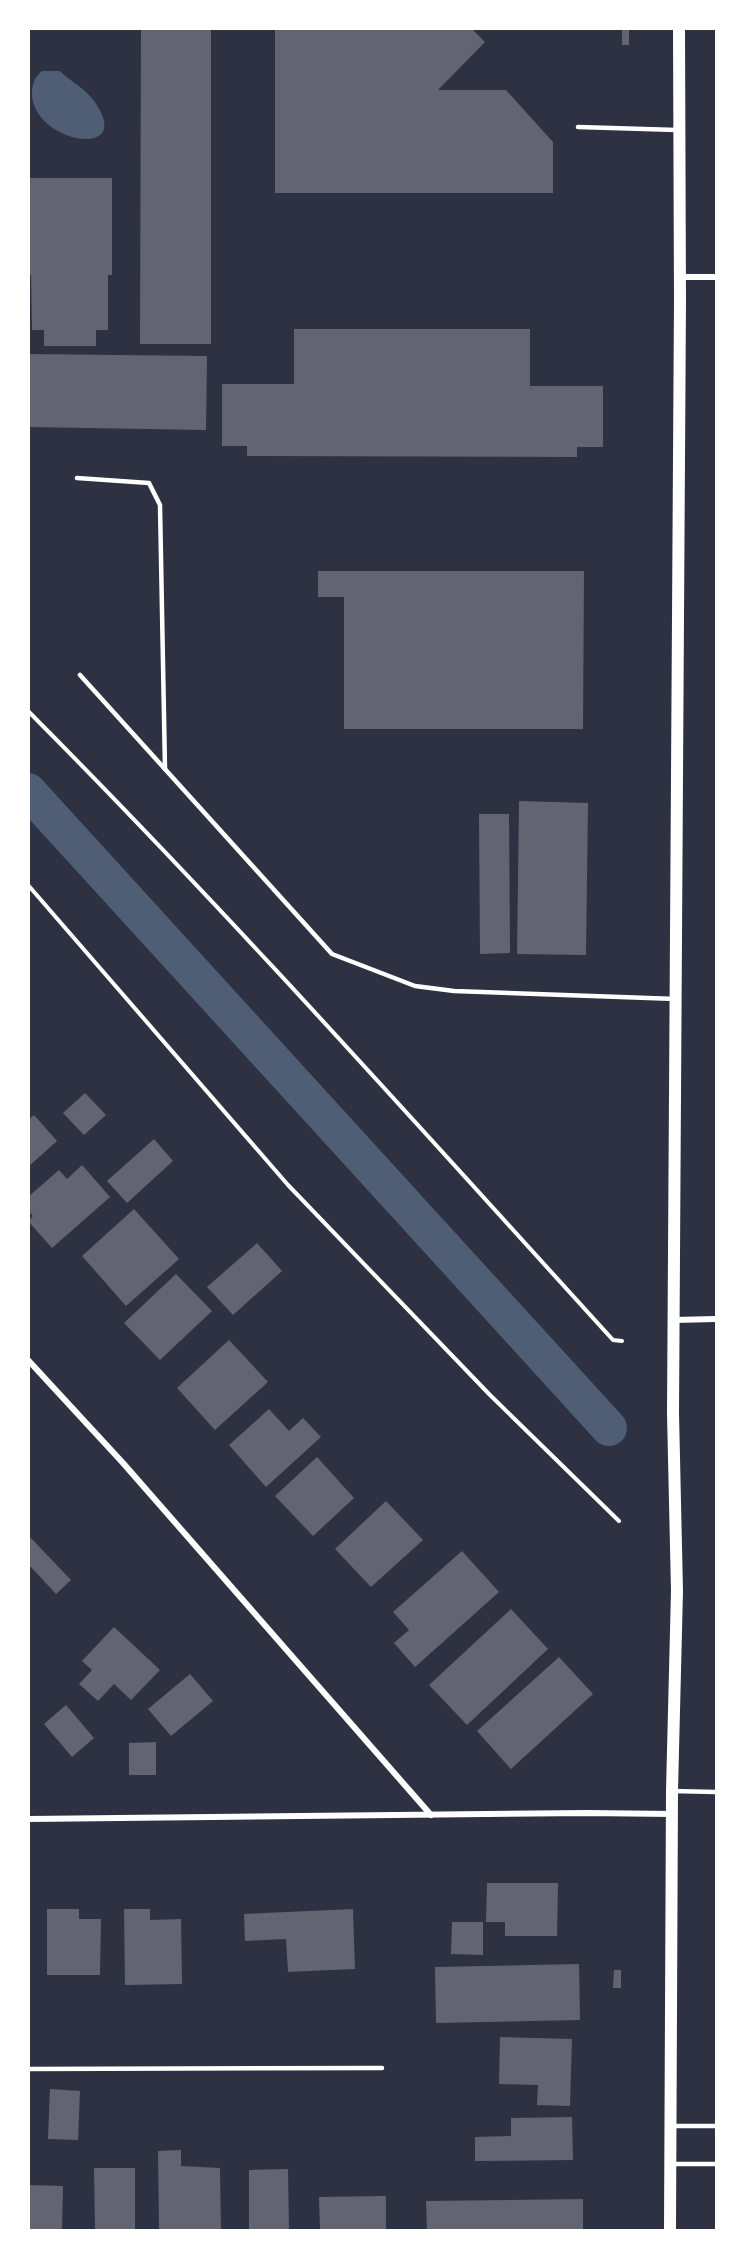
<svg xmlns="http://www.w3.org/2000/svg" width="745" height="2259" viewBox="0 0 745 2259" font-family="'Fira Sans',sans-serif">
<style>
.water{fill:#4f5d75}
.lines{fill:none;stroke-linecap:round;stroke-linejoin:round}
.canal{stroke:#4f5d75;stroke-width:36}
.building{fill:#626471}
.path{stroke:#fff;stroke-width:4}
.service{stroke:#fff;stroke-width:4.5}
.minor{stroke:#fff;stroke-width:6}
.secondary{stroke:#fff;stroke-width:12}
</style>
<rect width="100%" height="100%" fill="#2d3142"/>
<!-- water -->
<path class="water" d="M 42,71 L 60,71 C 71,82 85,88 94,101 C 138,162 29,143 32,91 C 33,82 35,77 42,71 Z"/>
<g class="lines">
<!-- canal -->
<path class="canal" d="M 28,791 L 609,1428"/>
</g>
<!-- building -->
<g class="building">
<path d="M 141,28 L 211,28 L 211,344 L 140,344 Z"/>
<path d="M 275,28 L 471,28 L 485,42 L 438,90 L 506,90 L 553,142 L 553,193 L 275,193 Z"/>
<rect x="622" y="28" width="7" height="17"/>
<path d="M 28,178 L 112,178 L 112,275 L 108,275 L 108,330 L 96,330 L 96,346 L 44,346 L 44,330 L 32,330 L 31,275 L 28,275 Z"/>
<path d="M 294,329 L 530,329 L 530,386 L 603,386 L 603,447 L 577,447 L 577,457 L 247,456 L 247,446 L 222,446 L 222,384 L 294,384 Z"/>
<path d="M 28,354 L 207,356 L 206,430 L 28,427 Z"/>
<path d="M 318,571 L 584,571 L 583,729 L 344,729 L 344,597 L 318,597 Z"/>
<path d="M 519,801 L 588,803 L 586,955 L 517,954 Z"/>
<path d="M 479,814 L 509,814 L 510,953 L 480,954 Z"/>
<path d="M 85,1093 L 106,1115 L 84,1135 L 63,1113 Z"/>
<path d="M 34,1115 L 57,1141 L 28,1167 L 28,1120 Z"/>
<path d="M 154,1139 L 173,1161 L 127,1203 L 107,1181 Z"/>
<path d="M 82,1165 L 110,1197 L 52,1248 L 28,1221 L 33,1216 L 28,1211 L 28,1197 L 59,1170 L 67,1179 Z"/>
<path d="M 134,1209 L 179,1259 L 126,1306 L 82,1256 Z"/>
<path d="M 257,1243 L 282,1271 L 233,1315 L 207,1287 Z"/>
<path d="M 176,1274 L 212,1311 L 160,1360 L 124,1323 Z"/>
<path d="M 229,1340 L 268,1382 L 215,1430 L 177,1388 Z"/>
<path d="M 269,1409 L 289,1431 L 303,1418 L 321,1437 L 266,1487 L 229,1445 Z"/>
<path d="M 317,1457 L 354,1498 L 313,1536 L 275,1496 Z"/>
<path d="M 386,1501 L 423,1540 L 371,1587 L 335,1549 Z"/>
<path d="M 28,1535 L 71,1580 L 56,1594 L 31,1567 L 28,1568 Z"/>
<path d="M 462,1551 L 499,1592 L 415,1667 L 394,1643 L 409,1630 L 393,1612 Z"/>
<path d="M 511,1609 L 548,1649 L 467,1725 L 429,1685 Z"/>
<path d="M 114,1627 L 160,1670 L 131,1700 L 114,1684 L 98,1701 L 79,1684 L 92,1670 L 82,1661 Z"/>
<path d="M 559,1657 L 593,1694 L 511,1769 L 477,1731 Z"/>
<path d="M 190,1674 L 213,1701 L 171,1736 L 148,1709 Z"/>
<path d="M 66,1705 L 94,1738 L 72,1757 L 44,1724 Z"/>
<path d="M 156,1742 L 156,1775 L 129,1775 L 129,1743 Z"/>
<path d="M 487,1883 L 558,1883 L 557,1936 L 505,1936 L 505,1922 L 486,1922 Z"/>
<path d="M 47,1909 L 79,1909 L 79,1919 L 101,1919 L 100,1975 L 47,1975 Z"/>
<path d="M 124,1909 L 150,1909 L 150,1920 L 181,1919 L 182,1984 L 125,1985 Z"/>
<path d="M 353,1909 L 355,1969 L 288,1972 L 286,1939 L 245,1941 L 244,1914 Z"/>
<path d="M 452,1922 L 483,1922 L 483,1955 L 451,1954 Z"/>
<path d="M 579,1964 L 580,2020 L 436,2023 L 435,1967 Z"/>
<path d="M 614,1970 L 621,1970 L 621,1988 L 613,1988 Z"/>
<path d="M 500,2037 L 572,2039 L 570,2106 L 537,2105 L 538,2085 L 499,2084 Z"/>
<path d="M 50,2089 L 80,2091 L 78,2140 L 48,2139 Z"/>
<path d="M 572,2117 L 573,2160 L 475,2161 L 475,2137 L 511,2136 L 511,2118 Z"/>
<path d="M 181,2150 L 181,2166 L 220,2168 L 221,2230 L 159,2230 L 158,2151 Z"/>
<path d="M 94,2168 L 135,2168 L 135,2230 L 95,2230 Z"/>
<path d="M 288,2169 L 289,2230 L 249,2230 L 249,2170 Z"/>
<path d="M 28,2185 L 63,2186 L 62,2230 L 28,2230 Z"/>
<path d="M 386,2196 L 386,2230 L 320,2230 L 319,2197 Z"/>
<path d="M 583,2199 L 583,2230 L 427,2230 L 426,2201 Z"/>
</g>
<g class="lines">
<!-- path -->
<g class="path">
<path d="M 28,711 C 230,914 420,1128 613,1340 L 622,1341"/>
<path d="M 28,885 L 288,1185 L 490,1395 L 619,1521"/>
</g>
<!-- service -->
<g class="service">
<path d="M 578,127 L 677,130"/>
<path d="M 77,478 L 149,483 L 160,505 L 165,769"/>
<path d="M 80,675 L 332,954 L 415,986 L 454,991 L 676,999"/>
<path d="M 672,1791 L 716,1792"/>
<path d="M 28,2069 L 382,2068"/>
<path d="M 671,2126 L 716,2126"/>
<path d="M 671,2164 L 716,2164"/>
</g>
<!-- minor -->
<g class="minor">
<path d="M 680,277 L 716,277"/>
<path d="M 674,1320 L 716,1319"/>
<path d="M 28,1360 L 123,1463 L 431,1815"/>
<path d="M 28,1819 L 587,1813 L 672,1814"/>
</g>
<!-- secondary -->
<path class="secondary" d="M 670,2230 L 672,1791 L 677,1591 L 673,1413 L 680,300 L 679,28"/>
</g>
<!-- border -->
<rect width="745" height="2259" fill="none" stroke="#ffffff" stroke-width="60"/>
</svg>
